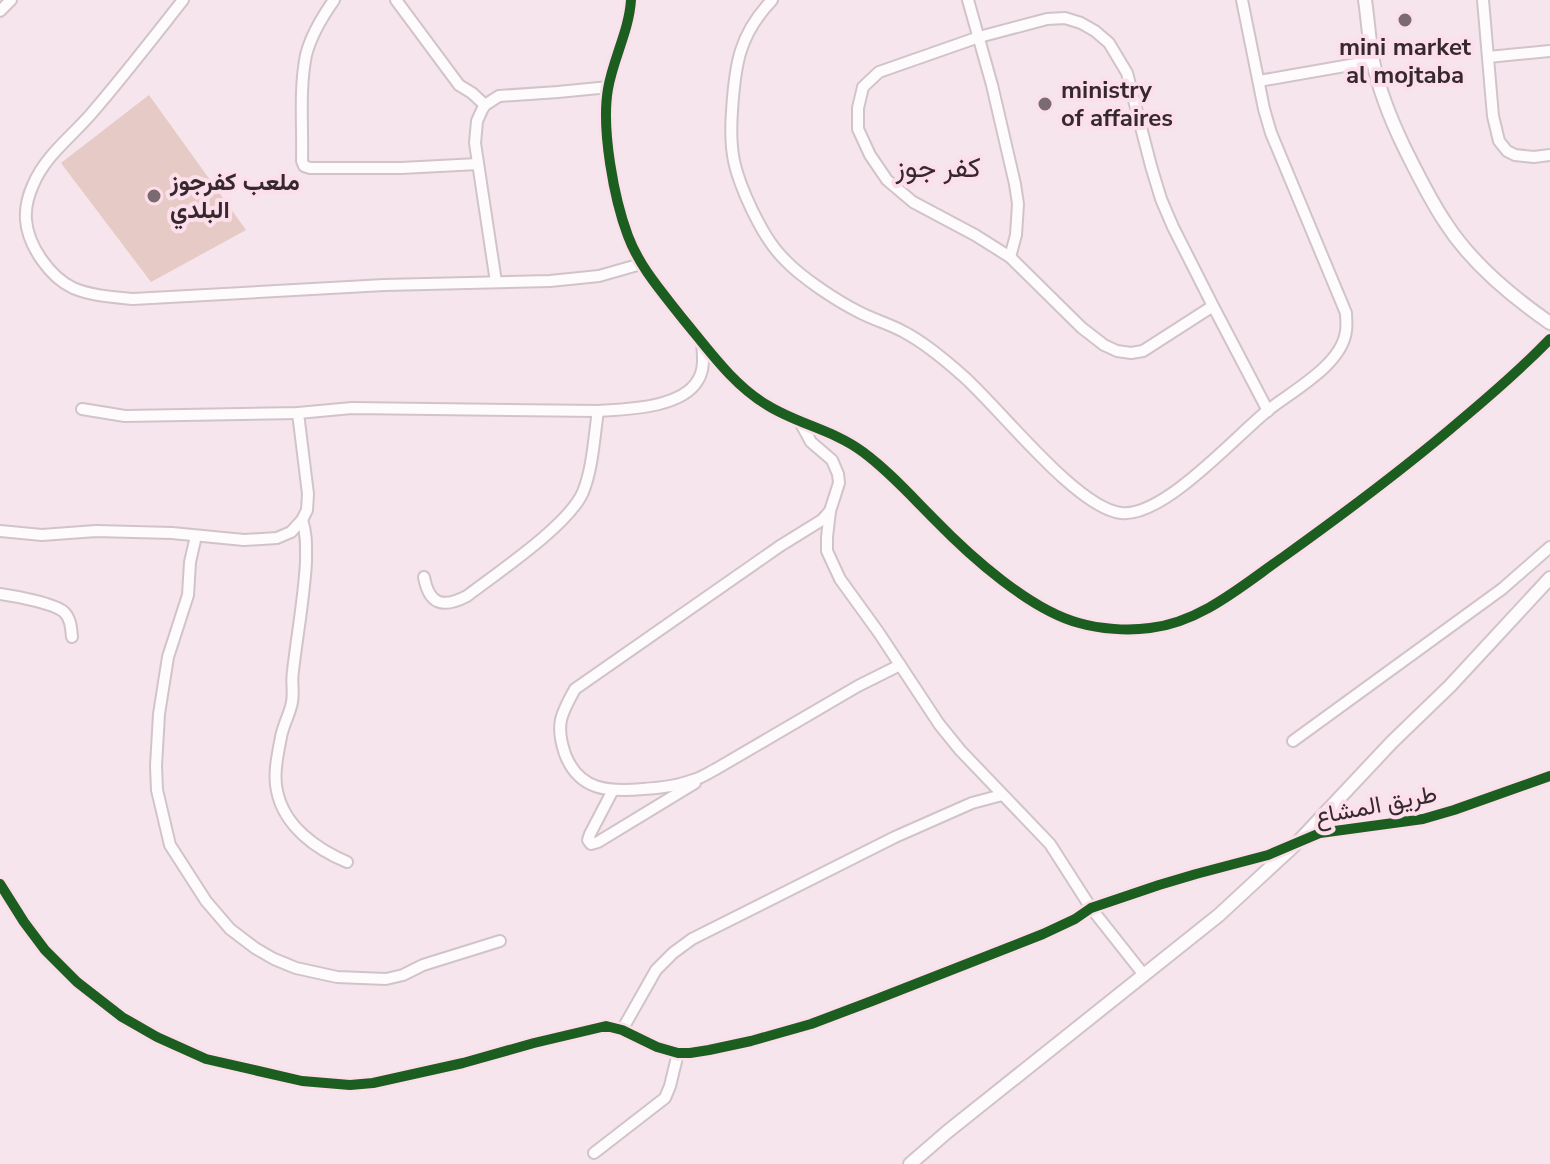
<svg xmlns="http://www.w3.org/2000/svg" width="1550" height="1164" viewBox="0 0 1550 1164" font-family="'Nunito Sans',Vazirmatn,sans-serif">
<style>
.grass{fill:#e6cac5}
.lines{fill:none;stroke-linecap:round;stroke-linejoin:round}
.minor-casing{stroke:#d1c4c9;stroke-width:14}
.tertiary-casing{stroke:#d1c4c9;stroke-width:16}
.minor{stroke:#fefbfc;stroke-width:10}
.tertiary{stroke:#fefbfc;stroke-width:12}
.cycleway-casing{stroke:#fddeeb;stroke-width:15}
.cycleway{stroke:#1b5e20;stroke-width:10}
.poi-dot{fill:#796b70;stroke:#fddeeb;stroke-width:3}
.labels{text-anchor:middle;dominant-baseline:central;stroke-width:8;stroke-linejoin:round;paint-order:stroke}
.poi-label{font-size:24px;font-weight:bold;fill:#35292e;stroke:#fddeeb;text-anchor:start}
.street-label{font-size:24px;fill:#35292e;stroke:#fddeeb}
.quarter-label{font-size:28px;fill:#35292e;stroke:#fddeeb}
</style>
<rect width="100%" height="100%" fill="#f6e5ec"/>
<!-- grass -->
<path class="grass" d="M 149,95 L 246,230 L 151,282 L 61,163 Z"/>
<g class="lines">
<!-- minor casing -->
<g class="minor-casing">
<g id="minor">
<path d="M 183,0 C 153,38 123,77 91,114 C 71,137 45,156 33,185 C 28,196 25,208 26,220 C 28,246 50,277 73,288 C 92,296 113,297 133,299 L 384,285 L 550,281 L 599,276 L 641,264"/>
<path d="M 334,0 C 322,17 311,35 306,55 C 299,90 303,126 302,161 L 304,166 L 310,168 L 401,168 L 478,164"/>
<path d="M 396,0 L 459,85 L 472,93 L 485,105"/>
<path d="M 631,0 C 629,31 613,59 608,89 C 601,129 614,199 628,236 C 640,268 663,293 683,319 C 708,349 733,385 767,405 C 797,424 834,430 863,452 C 890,472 912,497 935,520 C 970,556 1030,610 1079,623 C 1100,629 1127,631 1150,628 C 1202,622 1244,584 1286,555 C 1346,512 1405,468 1461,420 C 1492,394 1522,368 1550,339"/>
<path d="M 772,0 C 739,35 735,64 732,111 C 729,152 734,172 752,210 C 761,228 770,245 785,260 C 802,278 837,301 859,312 C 874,320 890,324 904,332 C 925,343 944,359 962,375 C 998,406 1076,508 1121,513 C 1163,518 1235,437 1267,411 C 1292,391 1342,365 1346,331 C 1347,325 1346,318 1346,313 L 1271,133 L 1264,109 L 1242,0"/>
<path d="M 968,0 L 992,85 L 1015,184 L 1018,204 L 1016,235 L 1010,257"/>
<path d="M 1483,0 L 1493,116 L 1499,141 L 1507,151 L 1515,155 L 1534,157 L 1550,155"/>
<path d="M 0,11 L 11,0"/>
<path d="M 1488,57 L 1550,51"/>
<path d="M 1259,81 L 1373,61"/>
<path d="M 496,282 L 475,143 L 477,121 L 482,110 L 485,105 L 499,96 L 558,92 L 609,87"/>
<path d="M 1213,306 L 1143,351 L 1131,353 L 1117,351 L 1104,345 L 1082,328 L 1010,257 L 975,235 L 913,202 L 887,180 L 870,155 L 858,129 L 858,108 L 863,87 L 879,72 L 979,37 L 1047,19 L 1065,18 L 1081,23 L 1095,31 L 1109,43 L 1127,73 L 1151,166 L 1161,199 L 1173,227 L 1213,306 L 1268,411"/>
<path d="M 82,409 L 125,416 L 298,413 L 352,408 L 598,411 C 628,409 682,408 698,380 C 705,369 703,354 702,342"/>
<path d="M 800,422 L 811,442 L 832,460 L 838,474 L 839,483 L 830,511 L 827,537 L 827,551 L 840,579 L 879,633 L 939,724 L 960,750 L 1050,844 L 1091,908 L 1144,975"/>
<path d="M 830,511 L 822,520 L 780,546 L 575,689 C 561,714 555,725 565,754 C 579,791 609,792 643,789 C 660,788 678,786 693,780 C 701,778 708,773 716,769 L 858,686 L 900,665"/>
<path d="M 302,520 C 307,534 306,548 306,562 C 304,599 297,635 293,671 C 291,681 294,692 292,702 C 290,714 283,725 281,737 C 278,753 273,774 277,791 C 284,826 316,849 347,862"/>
<path d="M 0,531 L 42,535 L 96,531 L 172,533 L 244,540 L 277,538 L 291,532 L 302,520 L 307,510 L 308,494 L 298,413"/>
<path d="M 196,536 L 190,562 L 188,595 L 168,657 L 159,714 L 156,766 L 157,790 L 170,845 L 206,901 L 230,929 L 255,948 L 274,959 L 296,968 L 337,977 L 386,979 L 403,975 L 423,965 L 500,941"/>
<path d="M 424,577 C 429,604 442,609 467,596 C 497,573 569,525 583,492 C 593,467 594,437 598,411"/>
<path d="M 0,594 C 14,596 54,603 64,612 C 71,619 71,628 72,637"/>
<path d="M 1293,741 L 1502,589 L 1550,547"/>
<path d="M 613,790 L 590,834 L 588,840 L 591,844 L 598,842 L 695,783"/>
<path d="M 0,884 L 24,922 L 45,950 L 77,982 L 122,1017 L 157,1037 L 206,1059 L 302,1081 L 350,1085 L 373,1083 L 463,1063 L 534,1043 L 606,1026 L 622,1030 L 657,1047 L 678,1053 L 690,1053 L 709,1050 L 751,1041 L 811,1024 L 872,1001 L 1043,934 L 1075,919 L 1091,908 L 1159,885 L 1196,874 L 1268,855 L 1320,833 L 1423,819 L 1454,810 L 1550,776"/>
<path d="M 622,1030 L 656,970 L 673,953 L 692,939 L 895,837 L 972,803 L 1002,795"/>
<path d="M 594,1153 L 665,1098 L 670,1086 L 678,1053"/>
</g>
</g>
<!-- tertiary casing -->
<g class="tertiary-casing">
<g id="tertiary">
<path d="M 1365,0 C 1368,20 1369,41 1373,61 C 1379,90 1391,120 1404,147 C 1417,173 1429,198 1445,222 C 1471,263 1511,296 1550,323"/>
<path d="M 910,1164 L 947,1132 L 1219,915 L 1299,841 L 1392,742 L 1450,686 L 1550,578"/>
</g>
</g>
<!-- minor -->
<use href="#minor" class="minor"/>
<!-- tertiary -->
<use href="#tertiary" class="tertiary"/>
<!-- cycleway casing -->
<g class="cycleway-casing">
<g id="cycleway">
<path d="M 631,0 C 629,31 613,59 608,89 C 601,129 614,199 628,236 C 640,268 663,293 683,319 C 708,349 733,385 767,405 C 797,424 834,430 863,452 C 890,472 912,497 935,520 C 970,556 1030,610 1079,623 C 1100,629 1127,631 1150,628 C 1202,622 1244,584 1286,555 C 1346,512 1405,468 1461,420 C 1492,394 1522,368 1550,339"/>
<path d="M 0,884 L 24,922 L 45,950 L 77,982 L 122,1017 L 157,1037 L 206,1059 L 302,1081 L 350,1085 L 373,1083 L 463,1063 L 534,1043 L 606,1026 L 622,1030 L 657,1047 L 678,1053 L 690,1053 L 709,1050 L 751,1041 L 811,1024 L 872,1001 L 1043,934 L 1075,919 L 1091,908 L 1159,885 L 1196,874 L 1268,855 L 1320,833 L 1423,819 L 1454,810 L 1550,776"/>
</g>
</g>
<!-- cycleway -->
<use href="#cycleway" class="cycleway"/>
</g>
<!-- markers -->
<g class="poi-dot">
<circle cx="1405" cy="20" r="8"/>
<circle cx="1045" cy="104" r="8"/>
<circle cx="154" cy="196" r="8"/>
</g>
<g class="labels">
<!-- poi labels -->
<g class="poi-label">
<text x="1405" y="47" text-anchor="middle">mini market<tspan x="1405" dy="28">al mojtaba</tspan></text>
<text x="1061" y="90">ministry<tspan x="1061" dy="28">of affaires</tspan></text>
<text x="170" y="182">ملعب كفرجوز<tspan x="170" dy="28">البلدي</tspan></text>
</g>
<!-- street labels -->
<g class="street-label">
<text transform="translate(1376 805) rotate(-11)">طريق المشاع</text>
</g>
<!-- quarter labels -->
<g class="quarter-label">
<text x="938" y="168">كفر جوز</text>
</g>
</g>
</svg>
